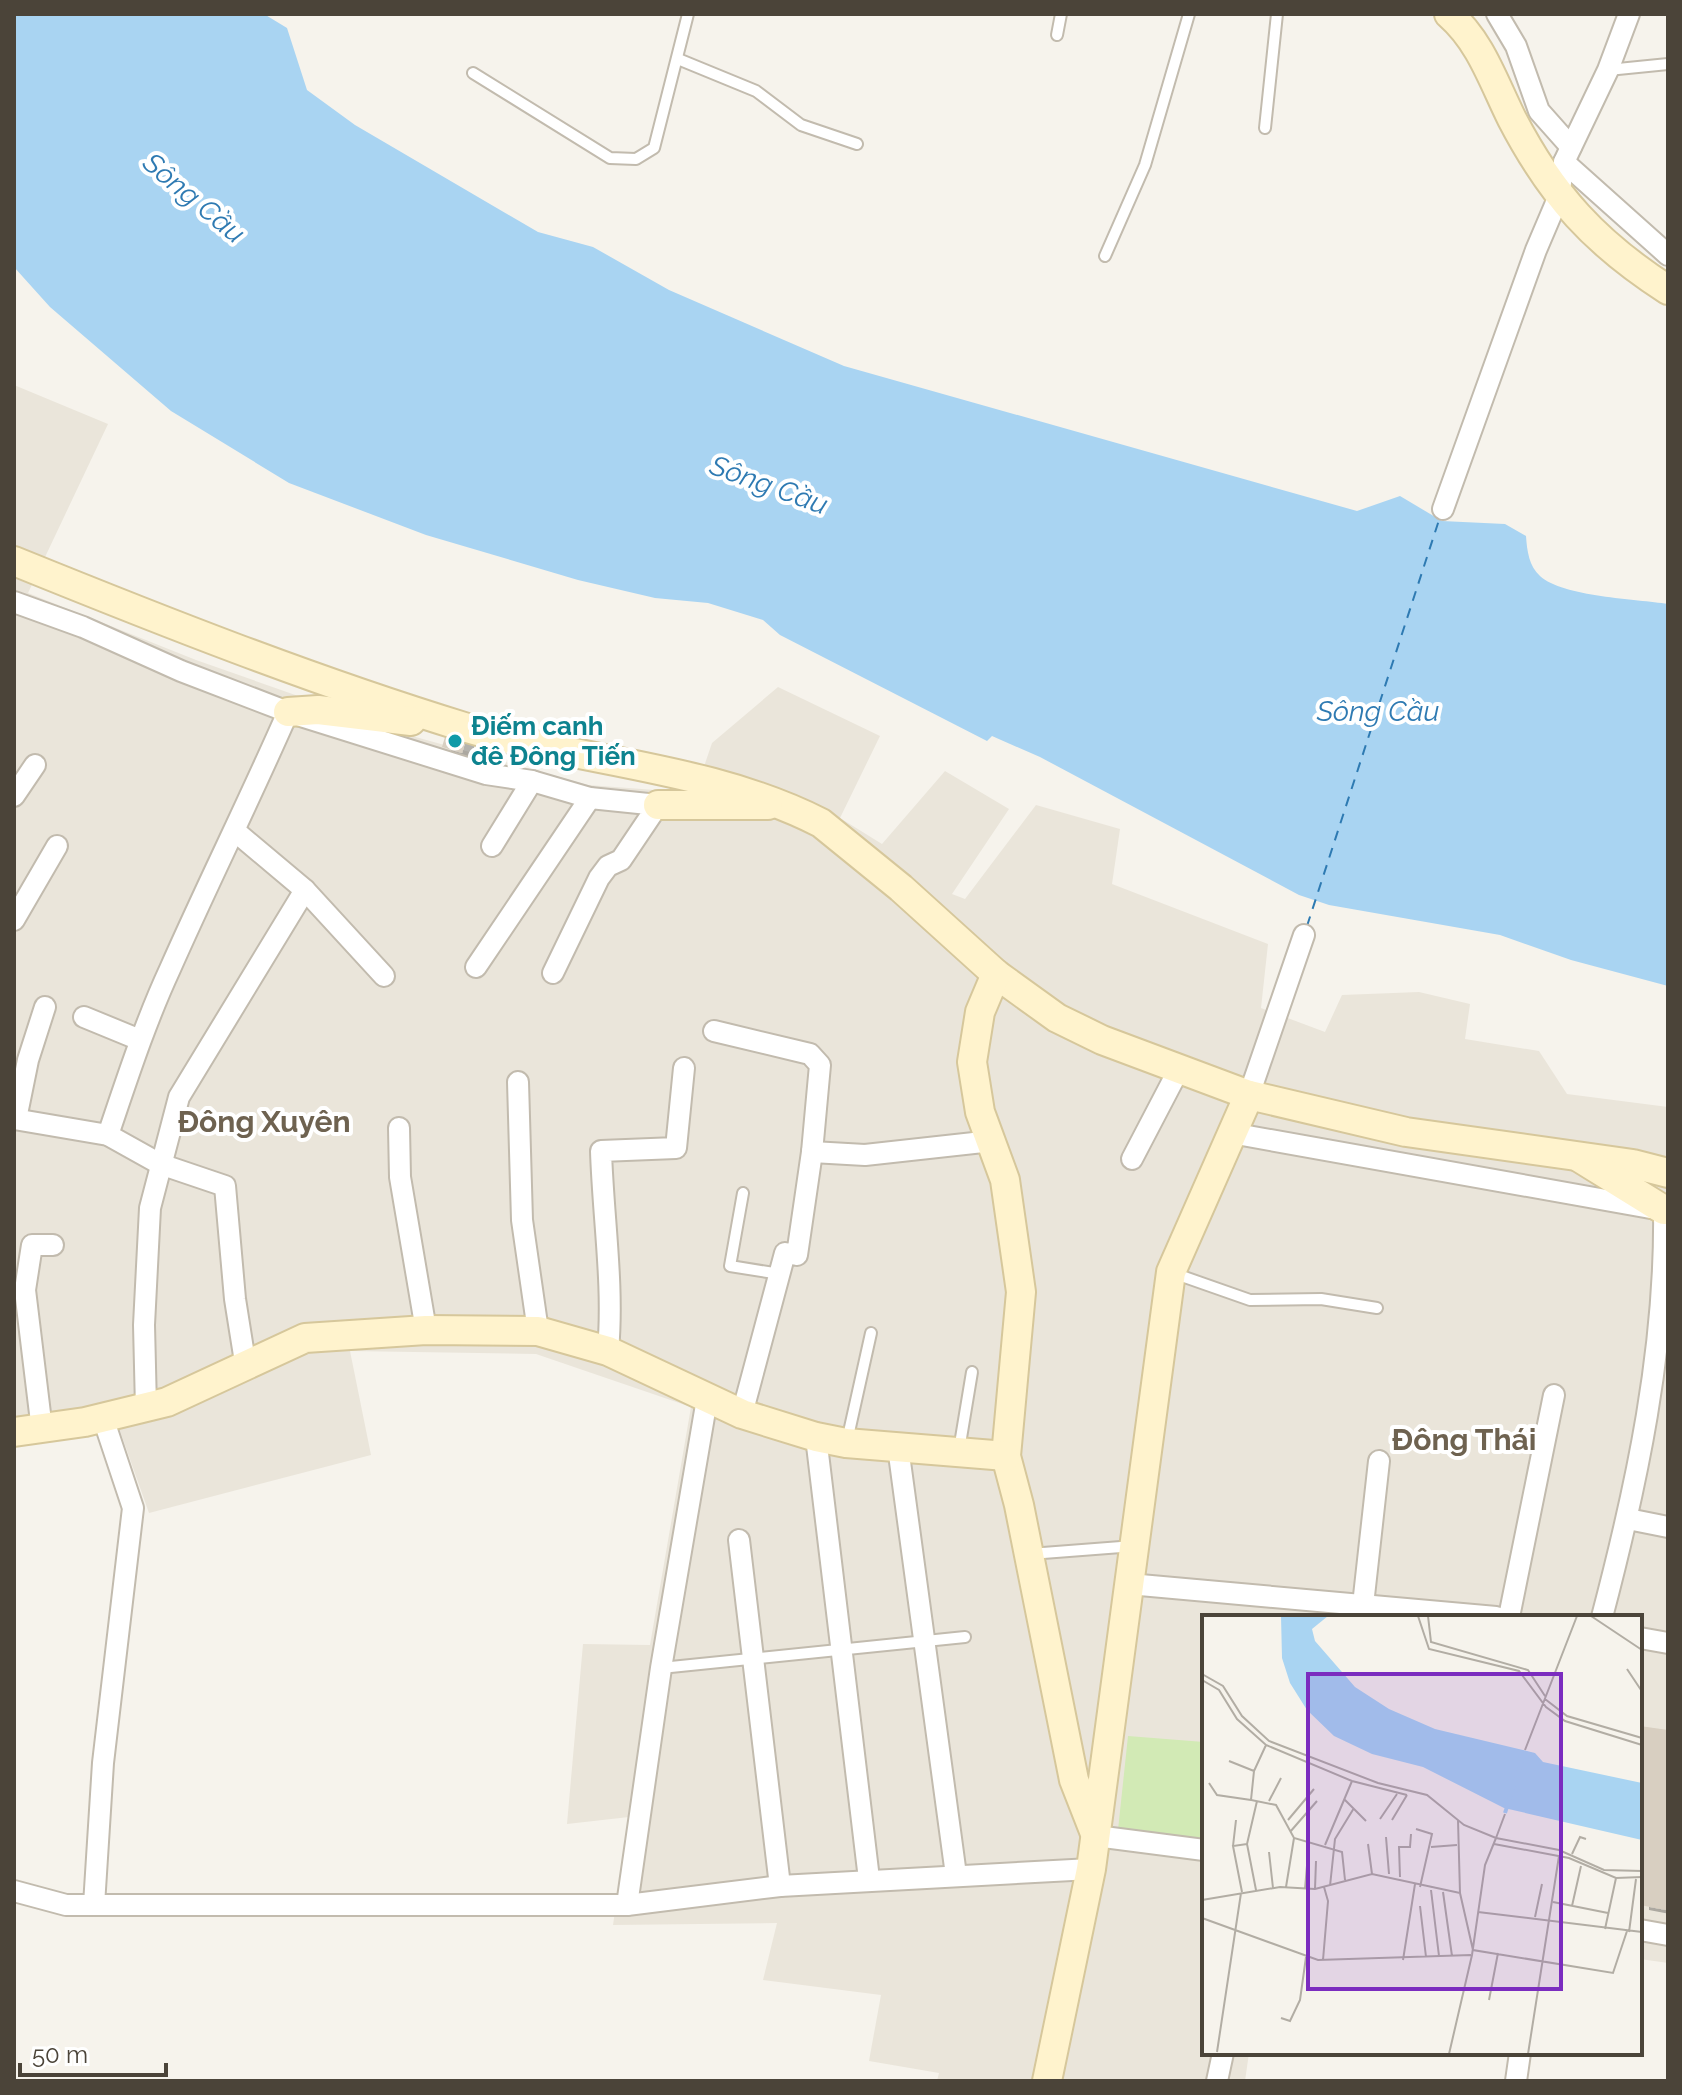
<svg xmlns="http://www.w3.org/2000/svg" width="1682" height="2095" viewBox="0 0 1682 2095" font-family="Raleway,sans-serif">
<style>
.residential{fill:#eae5da}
.green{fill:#d2eab5}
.water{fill:#a9d4f2}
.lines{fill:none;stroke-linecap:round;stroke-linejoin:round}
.ferry{stroke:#2e7ab2;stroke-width:2;stroke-dasharray:10 8;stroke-linecap:butt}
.building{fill:#d8cfc1;filter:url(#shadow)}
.lane-casing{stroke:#c2bbae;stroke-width:14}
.street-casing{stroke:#c2bbae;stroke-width:24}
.secondary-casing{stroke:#d6c79b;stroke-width:32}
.lane{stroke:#fff;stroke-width:10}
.street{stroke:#fff;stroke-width:20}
.secondary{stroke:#fff3cd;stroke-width:28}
.culture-dot{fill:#0f9aa8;stroke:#fff;stroke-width:3}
.labels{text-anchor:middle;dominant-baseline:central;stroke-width:8;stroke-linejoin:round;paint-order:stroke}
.culture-label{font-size:26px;font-weight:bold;fill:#0d838f;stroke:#fff;text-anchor:start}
.water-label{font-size:28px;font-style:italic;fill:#2e7ab2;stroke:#fff}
.quarter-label{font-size:30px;font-weight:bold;fill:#6e6250;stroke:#fff}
.inset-river{fill:none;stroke:#a9d4f2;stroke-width:4}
.inset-road{fill:none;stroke:#b2ada4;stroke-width:2}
.view{fill:#7b2cbf;fill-opacity:0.15;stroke:#7b2cbf;stroke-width:4}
.inset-edge{fill:none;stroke:#4b4439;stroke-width:4}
</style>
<defs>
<filter id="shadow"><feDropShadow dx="9" dy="5" stdDeviation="0" flood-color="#0004"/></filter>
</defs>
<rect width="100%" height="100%" fill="#f6f3ec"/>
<!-- residential -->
<path class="residential" d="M 14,385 L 108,424 L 28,593 L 196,660 L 412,736 L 588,785 L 695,793 L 712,743 L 778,687 L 880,736 L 840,818 L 882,844 L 945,771 L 1009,809 L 952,894 L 965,899 L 1036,805 L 1120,829 L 1112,884 L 1268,944 L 1261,1008 L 1325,1032 L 1342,995 L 1419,992 L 1470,1004 L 1465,1039 L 1539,1051 L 1567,1094 L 1668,1107 L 1668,1963 L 1640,1959 L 1640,1617 L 1204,1617 L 1204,2053 L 1249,2053 L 1245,2081 L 937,2081 L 939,2073 L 869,2061 L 881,1995 L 763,1980 L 777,1923 L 613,1925 L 629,1817 L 567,1824 L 583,1644 L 650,1645 L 691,1407 L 536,1354 L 350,1351 L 371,1455 L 149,1513 L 120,1431 L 14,1439 Z"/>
<!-- green -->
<path class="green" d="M 1128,1736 L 1204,1742 L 1204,1841 L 1118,1830 Z"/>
<!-- water -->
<path class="water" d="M 14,14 L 264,14 L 287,28 L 307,90 L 355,125 L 538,232 L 593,247 L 669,290 L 844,366 L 1357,511 L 1400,496 L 1442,521 L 1505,524 L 1526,536 C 1527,551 1529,566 1540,576 C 1563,597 1637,599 1668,604 L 1668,986 L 1571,960 L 1500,935 L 1329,905 L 1299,895 L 1040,757 L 992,736 L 987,741 L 780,635 L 763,620 L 708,603 L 655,598 L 578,580 L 426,535 L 289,483 L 171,411 L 50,307 L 14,267 Z"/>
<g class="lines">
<!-- ferry -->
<path class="ferry" d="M 1307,926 L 1440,517"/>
</g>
<!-- building -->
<g class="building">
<path d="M 447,730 L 467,736 L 462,753 L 442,747 Z"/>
<path d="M 1640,1726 L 1668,1730 L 1666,1910 L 1640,1905 Z"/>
</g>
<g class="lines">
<!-- lane casing -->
<g class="lane-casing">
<g id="lane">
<path d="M 1057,35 L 1061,14"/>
<path d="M 678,59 L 756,91 L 801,125 L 857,144"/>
<path d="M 1608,70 L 1668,64"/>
<path d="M 473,73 L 610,158 L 636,159 L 654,148 L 688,14"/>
<path d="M 1265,128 L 1277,14"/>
<path d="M 1105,256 L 1145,165 L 1189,14"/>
<path d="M 743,1193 L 730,1266 L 780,1274"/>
<path d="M 1173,1273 L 1250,1300 L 1321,1299 L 1377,1308"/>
<path d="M 847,1441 L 871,1333"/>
<path d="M 959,1450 L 972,1372"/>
<path d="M 1030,1554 L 1134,1546"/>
<path d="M 661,1668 L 965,1637"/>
</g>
</g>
<!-- street casing -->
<g class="street-casing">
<g id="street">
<path d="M 1497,14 L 1516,46 L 1539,111 L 1571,147"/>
<path d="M 1564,162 L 1668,255"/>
<path d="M 1443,509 L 1536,250 L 1559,196 L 1564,162 L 1608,70 L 1629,14"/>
<path d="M 14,602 L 83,627 L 181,671 L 288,712 L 486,774 L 532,781 L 590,798 L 658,805 L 621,860 L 608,866 L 599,878 L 553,973"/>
<path d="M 14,796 L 35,765"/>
<path d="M 236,832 L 305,890 L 384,976"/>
<path d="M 492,846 L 532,781"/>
<path d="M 14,920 L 57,846"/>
<path d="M 476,967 L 590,798"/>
<path d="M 84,1017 L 140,1040"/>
<path d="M 714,1031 L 810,1054 L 820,1065 L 812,1152 L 797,1255 L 785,1253 L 742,1414"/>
<path d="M 518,1082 L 522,1220 L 538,1331"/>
<path d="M 1249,1095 L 1304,935"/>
<path d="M 14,1119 L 108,1135 L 160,1164 L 225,1186 L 235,1299 L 246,1368"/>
<path d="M 16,1119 L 28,1060 L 45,1007"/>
<path d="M 399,1128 L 400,1177 L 426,1330"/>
<path d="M 1231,1133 L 1656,1209"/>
<path d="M 108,1135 C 127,1079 145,1023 170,969 C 208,883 250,799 288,712"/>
<path d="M 812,1152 L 865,1155 L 992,1141"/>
<path d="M 1132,1159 L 1179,1069"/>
<path d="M 608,1351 C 614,1285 603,1217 601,1151 L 676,1148 L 684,1068"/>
<path d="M 146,1408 L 144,1325 L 150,1208 L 179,1097 L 305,890"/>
<path d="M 42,1430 L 25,1290 L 32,1245 L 53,1245"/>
<path d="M 816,1437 L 869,1879"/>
<path d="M 898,1447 L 956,1875"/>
<path d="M 1628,1519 L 1668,1527"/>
<path d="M 739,1540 L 780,1886"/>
<path d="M 1129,1584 L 1496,1617"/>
<path d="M 1363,1605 L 1379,1461"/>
<path d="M 1509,1617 L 1554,1395"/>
<path d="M 1602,1617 C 1637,1484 1666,1348 1664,1210"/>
<path d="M 1640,1638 L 1668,1643"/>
<path d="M 1096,1836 L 1204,1850"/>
<path d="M 14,1891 L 66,1905 L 627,1905 L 780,1886 L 1091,1869"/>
<path d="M 94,1905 L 103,1763 L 133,1508 L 103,1418"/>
<path d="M 627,1905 L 661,1668 L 707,1399"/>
<path d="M 1640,1930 L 1668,1935"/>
<path d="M 1217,2081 L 1223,2053"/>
<path d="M 1516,2081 L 1520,2053"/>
</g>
</g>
<!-- secondary casing -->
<g class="secondary-casing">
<g id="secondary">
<path d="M 1449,14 C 1481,42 1493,81 1512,119 C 1552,196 1595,243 1668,290"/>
<path d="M 14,561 C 162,621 311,680 464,727 C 581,762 712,767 821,823 L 901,888 L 996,974 L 1057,1018 L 1102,1040 L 1249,1095 L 1406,1132 L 1633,1164 L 1668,1173"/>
<path d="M 288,712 L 318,710 L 411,721"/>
<path d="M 658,805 L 768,805"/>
<path d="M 996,974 L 980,1012 L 972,1062 L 980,1112 L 1005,1180 L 1021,1292 L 1006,1456 L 1019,1505 L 1074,1780 L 1094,1831"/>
<path d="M 1580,1158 L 1664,1210"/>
<path d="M 14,1432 L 85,1422 L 167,1402 L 305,1338 L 426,1330 L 538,1331 L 608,1351 L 742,1414 L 816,1437 L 846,1443 L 1006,1456"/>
<path d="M 1047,2081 L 1091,1869 L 1171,1272 L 1249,1095"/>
</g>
</g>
<!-- lane -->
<use href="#lane" class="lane"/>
<!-- street -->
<use href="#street" class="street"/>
<!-- secondary -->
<use href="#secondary" class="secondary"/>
</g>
<!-- markers -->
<circle class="culture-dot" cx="455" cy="741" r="8"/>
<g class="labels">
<!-- culture labels -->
<g class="culture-label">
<text x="471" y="726">Điếm canh<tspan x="471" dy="30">đê Đông Tiến</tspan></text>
</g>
<!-- water labels -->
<g class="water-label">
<text transform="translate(194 198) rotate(40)">Sông Cầu</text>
<text transform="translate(769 485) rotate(20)">Sông Cầu</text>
<text x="1378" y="711">Sông Cầu</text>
</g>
<!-- quarter labels -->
<g class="quarter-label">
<text x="264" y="1121">Đông Xuyên</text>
<text x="1464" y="1439">Đông Thái</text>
</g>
</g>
<!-- overview -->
<g transform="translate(1202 1615)">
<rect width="440" height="440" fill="#f6f3ec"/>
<path d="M 79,1 L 126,1 L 110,14 L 113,26 L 153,72 L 187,94 L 233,114 L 333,138 L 341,147 L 440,168 L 440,225 L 302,193 L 221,152 L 170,139 L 132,121 L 105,95 L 88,68 L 80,43 Z" fill="#a9d4f2"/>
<path class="inset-river" d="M 303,198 L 323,136"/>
<path class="inset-road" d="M 216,1 L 227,34 L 317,56 L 344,92 L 363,106 L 440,130M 226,1 L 229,27 L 326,55 L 343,81M 389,1 L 440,35M 425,54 L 439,75M 0,59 L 21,71 L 40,101 L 67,126 L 176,168 L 225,180 L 262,210 L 294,223 L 357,235 L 402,255 L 440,256M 0,65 L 17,75 L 35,104 L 64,130 L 150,166 L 205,180M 343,84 L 365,101 L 440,123M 64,130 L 52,156 L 49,185 L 74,190 L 92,223 L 140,237 L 143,265M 323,135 L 375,1M 27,146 L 52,156M 7,168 L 15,180 L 49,185M 142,184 L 164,206M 67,186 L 79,163M 178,204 L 195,179M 86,205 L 112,174M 190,205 L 205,180M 256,205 L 258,278 L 271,335 L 411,358 L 425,316M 214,214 L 230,219 L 218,272M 88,217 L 115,186M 184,222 L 187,259M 294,223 L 303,199M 166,229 L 170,259M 292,229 L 367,243 L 414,263 L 440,262M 123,230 L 150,166M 31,231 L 34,205M 229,232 L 255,230M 67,237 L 71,273M 370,239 L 378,222 L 384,224M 198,262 L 197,232 L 208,232 L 209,219M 128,271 L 133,224 L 152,193M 84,272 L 92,223M 103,274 L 107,227M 113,274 L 114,246M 54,275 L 45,229 L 55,186M 229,275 L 237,341M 40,277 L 31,231 L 45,229M 241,277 L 250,341M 0,285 L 78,272 L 113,274 L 170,259 L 258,278M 351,287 L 406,298M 218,291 L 224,342M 370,291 L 379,251M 276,297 L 440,317M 333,302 L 340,269M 0,303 L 116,345 L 269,340M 403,314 L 414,263M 427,317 L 434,264M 121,345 L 126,286 L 122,272M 201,345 L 213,269M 287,385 L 296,338M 79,403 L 88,406 L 98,385 L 104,342M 15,437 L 39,278M 247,439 L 270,340 L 283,250 L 294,223M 326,439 L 357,241"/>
<path class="view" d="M 106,59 L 359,59 L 359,374 L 106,374 Z"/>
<rect width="440" height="440" class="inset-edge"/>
</g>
<!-- border -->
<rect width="1682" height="2095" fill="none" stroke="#4b4439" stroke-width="32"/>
<!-- scale -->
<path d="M20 2063v12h146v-12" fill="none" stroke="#4b4439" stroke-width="4"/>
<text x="32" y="2063" font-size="24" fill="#4b4439" stroke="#ffffff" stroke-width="6" paint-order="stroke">50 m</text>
</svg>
